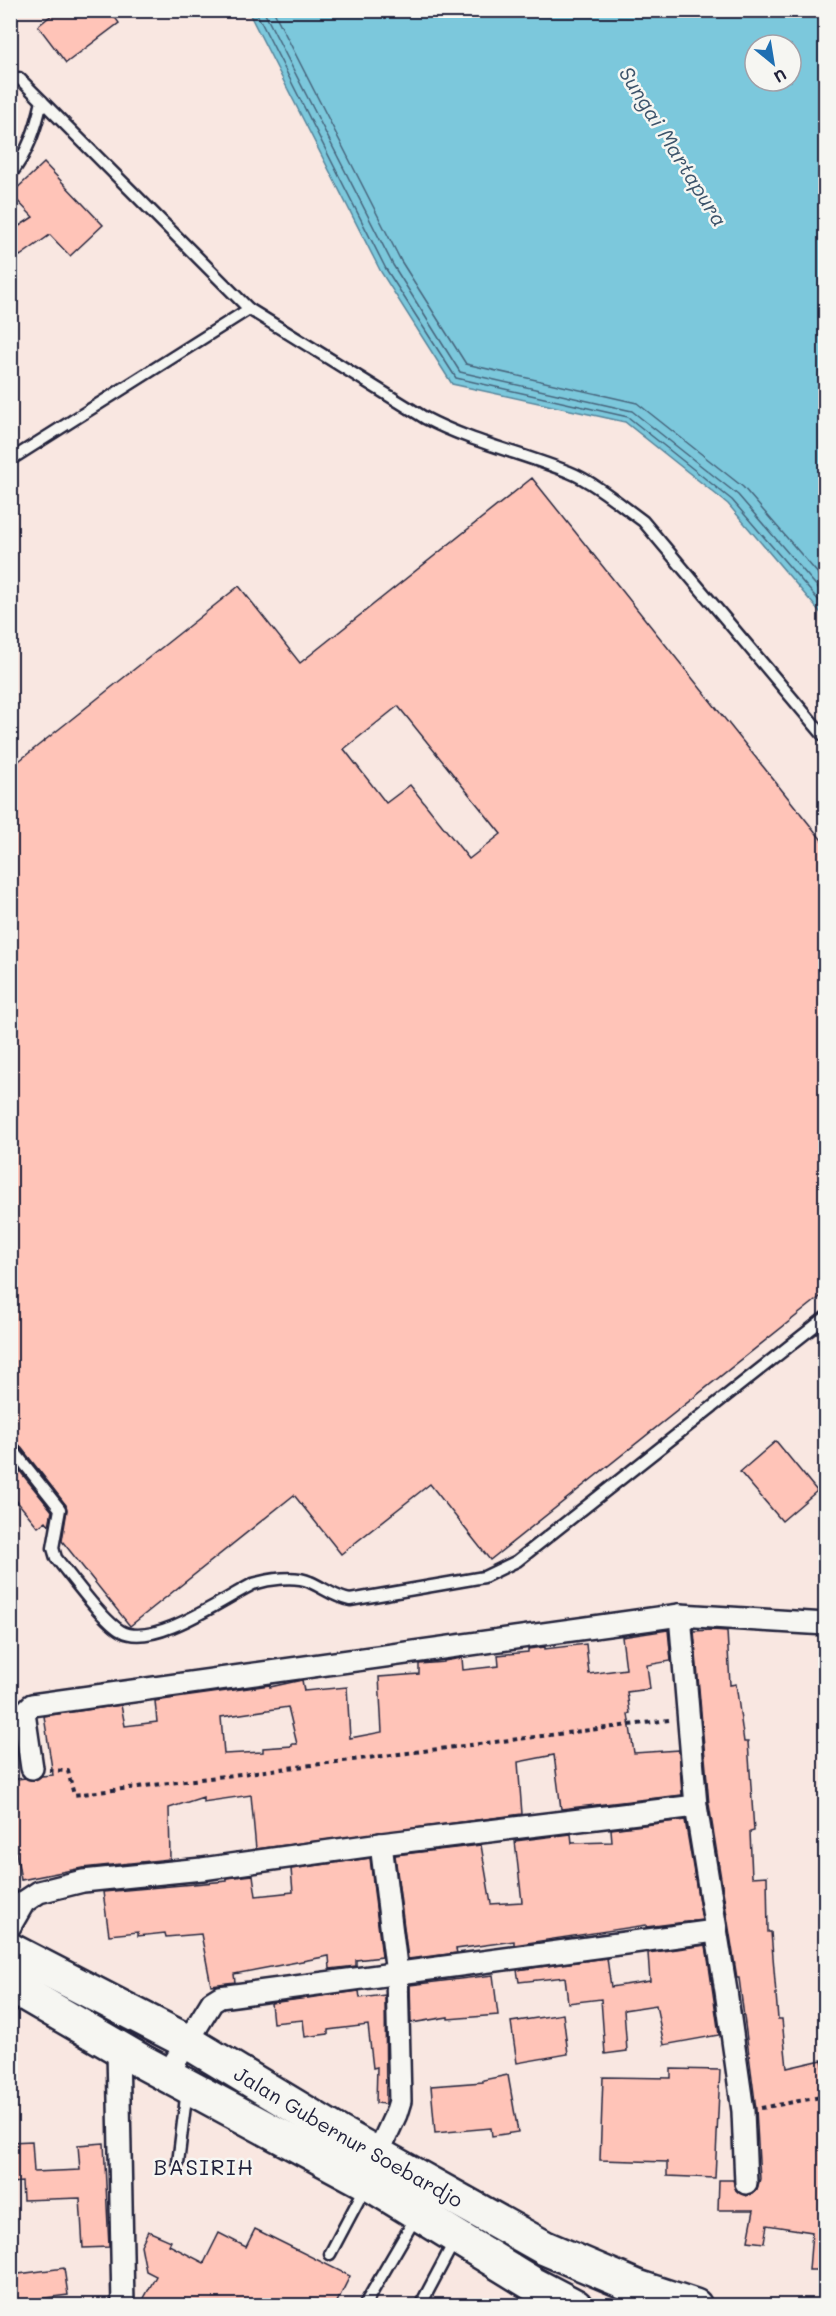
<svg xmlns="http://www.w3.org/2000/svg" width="836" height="2316" viewBox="0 0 836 2316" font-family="Mali,sans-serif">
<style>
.water{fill:#7cc8dc;stroke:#58869c;stroke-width:1.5;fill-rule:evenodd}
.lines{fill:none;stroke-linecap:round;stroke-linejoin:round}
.shore{stroke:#46647b;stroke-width:1.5}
.building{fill:#ffc4b8;stroke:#22223b;stroke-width:1.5;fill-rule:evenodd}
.lane-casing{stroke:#22223b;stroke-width:15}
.street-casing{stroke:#22223b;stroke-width:26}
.highway-casing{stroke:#22223b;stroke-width:38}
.path{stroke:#22223b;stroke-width:4;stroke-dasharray:4.5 4.5;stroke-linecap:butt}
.lane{stroke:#f6f6f2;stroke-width:10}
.street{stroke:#f6f6f2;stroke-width:21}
.highway{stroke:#f6f6f2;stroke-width:33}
.labels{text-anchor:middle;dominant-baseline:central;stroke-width:5;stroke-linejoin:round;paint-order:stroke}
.street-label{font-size:20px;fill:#22223b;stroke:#f6f6f2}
.water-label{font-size:21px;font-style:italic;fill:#3d546b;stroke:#f6f6f2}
.quarter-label{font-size:22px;letter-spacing:1.5px;fill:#22223b;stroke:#f6f6f2}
</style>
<rect width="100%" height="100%" fill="#f9e7e1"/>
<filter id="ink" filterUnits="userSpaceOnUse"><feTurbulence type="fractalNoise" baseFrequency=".0167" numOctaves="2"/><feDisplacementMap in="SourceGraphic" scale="12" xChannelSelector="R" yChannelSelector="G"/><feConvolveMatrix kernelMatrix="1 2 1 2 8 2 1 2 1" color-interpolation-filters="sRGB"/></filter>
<g filter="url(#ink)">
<!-- water -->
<path class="water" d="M 248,11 L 825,11 L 825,618 L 728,504 L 625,422 L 452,384 L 381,272 ZM 755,45 L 791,45 L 791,81 L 755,81 Z"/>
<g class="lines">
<!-- shore -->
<g class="shore">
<path d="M 255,10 L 386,269 L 456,378 L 628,417 L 732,500 L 826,609"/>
<path d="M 263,10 L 393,265 L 460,372 L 632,411 L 738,495 L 826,597"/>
<path d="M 273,10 L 401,261 L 466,364 L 637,403 L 743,487 L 826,583"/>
</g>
</g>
<!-- building -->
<g class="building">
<path d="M 58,10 L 110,10 L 119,23 L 66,63 L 38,26 Z"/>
<path d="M 44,163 L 103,225 L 70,256 L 50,235 L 20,256 L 10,242 L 10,232 L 33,217 L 11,194 Z"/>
<path d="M 532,478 L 825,844 L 825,1293 L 490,1560 L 430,1484 L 341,1554 L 294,1495 L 130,1626 L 62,1541 L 67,1510 L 66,1505 L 16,1441 L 10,1439 L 10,768 L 239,586 L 300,663 ZM 398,706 L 501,834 L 469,859 L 410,785 L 386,803 L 344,749 Z"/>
<path d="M 776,1441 L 817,1491 L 782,1521 L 740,1472 Z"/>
<path d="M 10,1459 L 52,1511 L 49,1525 L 46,1521 L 38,1527 L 10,1493 Z"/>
<path d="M 668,1630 L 671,1661 L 647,1665 L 650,1689 L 627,1692 L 630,1713 L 628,1714 L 634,1753 L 679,1750 L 682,1795 L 561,1809 L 554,1755 L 518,1762 L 522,1814 L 256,1849 L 251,1795 L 203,1802 L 203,1797 L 169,1808 L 170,1859 L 82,1868 L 21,1880 L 12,1829 L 10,1829 L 10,1780 L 25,1778 L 33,1781 L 41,1776 L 53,1775 L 44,1716 L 121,1705 L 125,1726 L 157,1722 L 155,1701 L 270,1685 L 270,1687 L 302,1680 L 304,1691 L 347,1687 L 350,1738 L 382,1732 L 379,1677 L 419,1674 L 419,1664 L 444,1662 L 444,1661 L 462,1658 L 463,1670 L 499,1666 L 498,1655 L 528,1652 L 528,1649 L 545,1647 L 545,1649 L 586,1644 L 589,1674 L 626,1669 L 622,1637 ZM 288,1707 L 297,1744 L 292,1744 L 292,1746 L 263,1748 L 263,1752 L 224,1754 L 221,1717 Z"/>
<path d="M 712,1630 L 727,1631 L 730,1685 L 736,1684 L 744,1742 L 748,1742 L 754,1831 L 750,1832 L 752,1877 L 767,1876 L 768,1932 L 771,1932 L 778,2019 L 782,2019 L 787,2068 L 822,2060 L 825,2075 L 825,2086 L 819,2087 L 822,2134 L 824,2134 L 825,2144 L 825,2270 L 809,2270 L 812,2232 L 767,2225 L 764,2243 L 748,2241 L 754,2210 L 718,2210 L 719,2180 L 733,2180 L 736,2190 L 746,2196 L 752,2194 L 757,2189 L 760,2179 L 756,2109 L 739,1978 L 737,1978 L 709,1804 L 694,1631 Z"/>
<path d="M 685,1820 L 702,1920 L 646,1927 L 646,1925 L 514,1945 L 514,1941 L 456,1949 L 457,1953 L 408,1959 L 395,1855 L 481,1845 L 491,1904 L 522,1902 L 515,1841 L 571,1834 L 572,1843 L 612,1842 L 611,1829 Z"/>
<path d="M 370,1858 L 382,1957 L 356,1960 L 356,1966 L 330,1969 L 329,1956 L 234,1974 L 235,1982 L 211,1985 L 201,1934 L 166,1937 L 165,1933 L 138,1936 L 138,1932 L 109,1935 L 103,1892 L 227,1881 L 227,1878 L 253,1875 L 256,1896 L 293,1892 L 291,1869 Z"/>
<path d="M 706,1945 L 719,2035 L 664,2045 L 656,2005 L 624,2010 L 627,2051 L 605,2054 L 601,1999 L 568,2003 L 565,1977 L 519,1982 L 517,1970 L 607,1958 L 611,1987 L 650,1981 L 648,1953 Z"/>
<path d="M 493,1975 L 498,2015 L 448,2019 L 448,2017 L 411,2023 L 410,1985 Z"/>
<path d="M 359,1991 L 360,1998 L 385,1995 L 386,2104 L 376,2103 L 377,2067 L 373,2068 L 368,2025 L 328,2030 L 328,2034 L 305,2037 L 303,2020 L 273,2023 L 271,2003 Z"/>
<path d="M 563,2014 L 568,2054 L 517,2063 L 511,2022 Z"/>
<path d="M 671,2069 L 720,2070 L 715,2178 L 667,2176 L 667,2162 L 600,2160 L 603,2077 L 671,2078 Z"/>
<path d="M 508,2075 L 518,2132 L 492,2136 L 491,2128 L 435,2133 L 431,2086 L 483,2082 L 483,2080 Z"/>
<path d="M 32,2141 L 34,2172 L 80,2170 L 78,2145 L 104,2143 L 109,2247 L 83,2248 L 80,2198 L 23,2200 L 22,2182 L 10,2183 L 10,2142 Z"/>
<path d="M 255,2229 L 350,2276 L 335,2306 L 155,2306 L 143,2300 L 156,2276 L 146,2271 L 141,2245 L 148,2231 L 171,2241 L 169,2245 L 204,2263 L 219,2233 L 246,2247 Z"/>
<path d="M 64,2268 L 68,2295 L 14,2302 L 11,2275 Z"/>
</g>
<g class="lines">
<!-- lane casing -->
<g class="lane-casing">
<g id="lane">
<path d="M 19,78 L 249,309 L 425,418 C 471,442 521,453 569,472 C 594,482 621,505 643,521 L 823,735"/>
<path d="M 10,175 C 28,153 36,128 42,101"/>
<path d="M 10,460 L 249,309"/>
<path d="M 10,1446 L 60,1509 L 53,1548 L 56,1558 C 71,1576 103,1621 121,1631 C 153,1649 223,1599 253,1584 C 269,1579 295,1575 310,1582 C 324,1588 334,1597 350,1600 L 484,1577 L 517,1561 L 826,1317"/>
<path d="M 178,2163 L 187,2089"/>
<path d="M 330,2254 L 366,2186"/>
<path d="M 364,2306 L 417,2215"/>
<path d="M 420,2306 L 455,2240"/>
</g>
</g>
<!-- street casing -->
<g class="street-casing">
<g id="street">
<path d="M 680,1615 L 696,1806 L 726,1991 L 743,2111 L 746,2183"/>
<path d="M 32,1768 L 24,1713 L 32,1705 L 680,1615 L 826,1624"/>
<path d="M 10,1926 L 24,1902 L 39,1892 L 83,1881 L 202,1869 L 381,1844 L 696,1806"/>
<path d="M 118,2048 L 123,2306"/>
<path d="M 167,2075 L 212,2002 L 220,1997 L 715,1931"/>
<path d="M 377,2155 L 396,2114 L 400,2101 L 397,1974 L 381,1844"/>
</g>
</g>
<!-- highway casing -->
<g class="highway-casing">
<g id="highway">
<path id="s1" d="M 10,1950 L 188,2042 L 339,2133 L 545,2248 L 637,2287 L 695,2306"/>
<path d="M 10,1985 L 141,2061 L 375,2187 L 533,2284 L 575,2306"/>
</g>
</g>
<!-- path -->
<g class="path">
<path d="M 49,1770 L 68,1771 L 74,1795 L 669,1720"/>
<path d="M 761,2108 L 826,2096"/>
</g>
<!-- lane -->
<use href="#lane" class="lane"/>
<!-- street -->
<use href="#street" class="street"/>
<!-- highway -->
<use href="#highway" class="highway"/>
</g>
</g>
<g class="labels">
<!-- street labels -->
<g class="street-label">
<text stroke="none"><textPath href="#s1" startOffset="387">Jalan Gubernur Soebardjo</textPath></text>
</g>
<!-- water labels -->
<g class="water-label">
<text transform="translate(674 146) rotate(58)">Sungai Martapura</text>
</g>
<!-- quarter labels -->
<g class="quarter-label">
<text x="204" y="2166">BASIRIH</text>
</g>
</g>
<!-- margin -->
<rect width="836" height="2316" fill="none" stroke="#f6f6f2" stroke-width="36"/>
<rect x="18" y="18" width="800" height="2280" fill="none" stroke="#22223b" stroke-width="2" filter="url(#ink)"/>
<!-- north arrow -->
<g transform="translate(773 63) rotate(150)"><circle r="28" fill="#f6f6f2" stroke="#a1a1a9" stroke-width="1.5"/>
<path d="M0-4.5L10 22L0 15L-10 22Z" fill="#1f6fb2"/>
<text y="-9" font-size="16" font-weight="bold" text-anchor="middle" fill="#22223b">U</text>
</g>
</svg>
